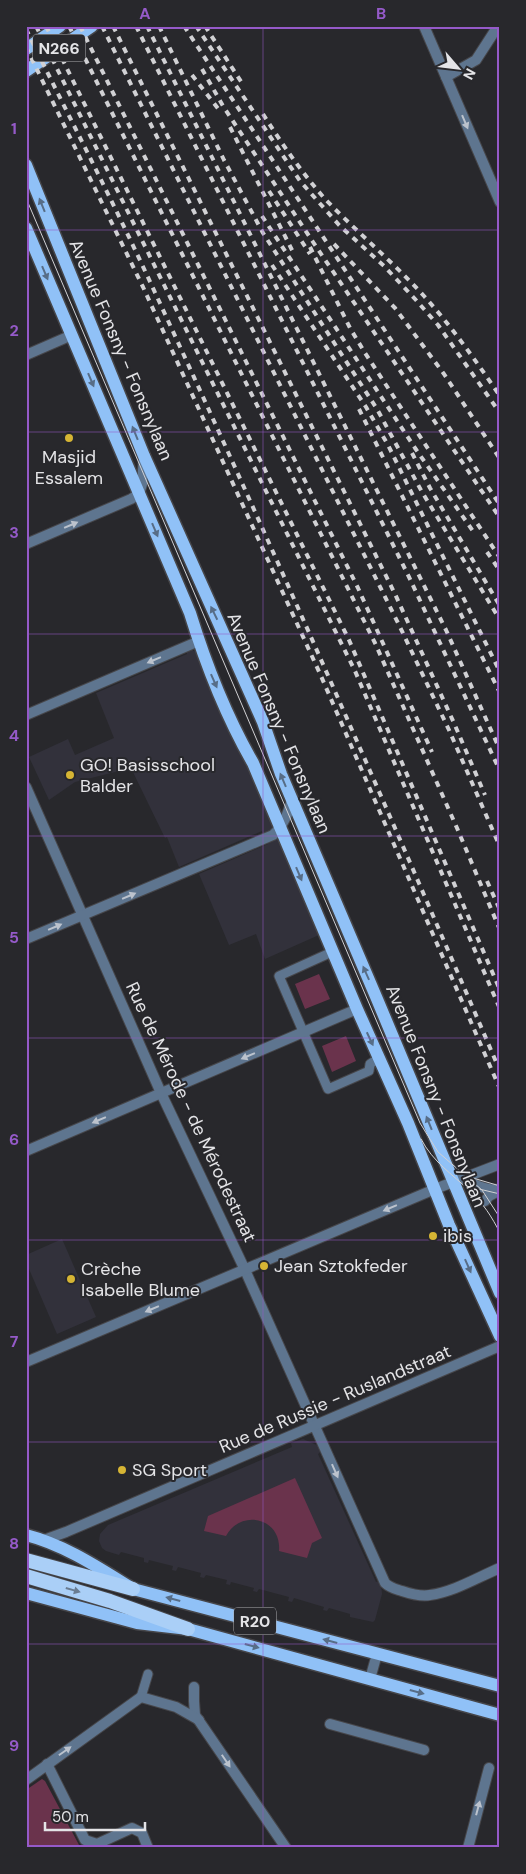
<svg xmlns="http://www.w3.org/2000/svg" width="526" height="1874" viewBox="0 0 526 1874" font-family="'DM Sans',sans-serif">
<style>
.built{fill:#32313b}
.green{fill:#6a334c}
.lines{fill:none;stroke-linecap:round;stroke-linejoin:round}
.pedestrian-casing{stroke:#46464a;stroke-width:11}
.minor-casing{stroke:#46464a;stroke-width:12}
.tertiary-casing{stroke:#46464a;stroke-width:12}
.primary-casing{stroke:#46464a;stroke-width:15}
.trunk-casing{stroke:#46464a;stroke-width:16}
.pedestrian{stroke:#5e758f;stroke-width:9}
.minor{stroke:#5e758f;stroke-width:10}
.tertiary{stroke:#5e758f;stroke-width:10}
.primary{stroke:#90c1f7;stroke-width:12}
.trunk{stroke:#aacff7;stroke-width:14}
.tram{stroke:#d1d1d4;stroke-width:1}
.rail{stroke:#d1d1d4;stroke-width:4;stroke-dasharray:6 6;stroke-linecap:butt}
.oneway{fill:#bcc3cd}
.oneway2{fill:#576d87}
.oneway3{fill:#697c92}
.grid{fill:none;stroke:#955ac9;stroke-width:1;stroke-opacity:0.55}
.poi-dot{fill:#d6b534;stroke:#28282c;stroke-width:2}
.labels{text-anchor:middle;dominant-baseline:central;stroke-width:4;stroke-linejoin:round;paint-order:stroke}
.shield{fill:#28282c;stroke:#acacaf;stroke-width:1}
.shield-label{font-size:16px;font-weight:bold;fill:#e4e4e7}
.street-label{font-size:18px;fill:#e4e4e7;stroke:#28282c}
.poi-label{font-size:18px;fill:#e4e4e7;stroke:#28282c;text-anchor:start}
.neatline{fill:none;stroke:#955ac9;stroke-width:2}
.grid-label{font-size:16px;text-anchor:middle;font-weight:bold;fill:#955ac9}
</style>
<rect width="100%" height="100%" fill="#28282c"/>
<!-- built -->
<g class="built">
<path d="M 191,649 L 199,654 L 274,829 L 264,835 L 262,831 L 179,867 L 167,837 L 165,838 L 131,768 L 75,782 L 49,800 L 29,757 L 68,739 L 75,755 L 114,738 L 96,693 L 187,654 L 186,651 Z"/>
<path d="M 276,839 L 280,841 L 291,859 L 287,862 L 319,935 L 265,959 L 256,934 L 229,945 L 199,874 L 268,844 L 270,840 Z"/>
<path d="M 62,1239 L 96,1317 L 57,1334 L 26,1262 L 26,1255 Z"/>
<path d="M 303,1439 L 319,1446 L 321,1452 L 318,1454 L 376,1582 L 379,1581 L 381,1584 L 382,1594 L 375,1620 L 373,1622 L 350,1617 L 350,1614 L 329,1608 L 327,1611 L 323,1610 L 324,1607 L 294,1598 L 292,1602 L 288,1601 L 289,1597 L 259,1589 L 257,1592 L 253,1591 L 254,1588 L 231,1582 L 230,1585 L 226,1584 L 227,1580 L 206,1575 L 204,1578 L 200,1577 L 201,1573 L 178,1567 L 176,1571 L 172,1570 L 173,1566 L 149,1560 L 148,1563 L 144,1562 L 144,1558 L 121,1552 L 119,1555 L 106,1551 L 102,1548 L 99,1541 L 100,1534 L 108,1525 L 292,1447 L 291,1443 Z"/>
</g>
<!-- green -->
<g class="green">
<path d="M 319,974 L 330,999 L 305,1009 L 295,984 Z"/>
<path d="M 346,1036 L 356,1061 L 332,1072 L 322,1046 Z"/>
<path d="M 295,1478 L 322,1538 L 312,1543 L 307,1558 L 279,1551 C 282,1518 241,1508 226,1536 L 204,1531 L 208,1516 Z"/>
<path d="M 42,1779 L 45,1781 L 79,1845 L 74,1848 L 26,1848 L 26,1790 Z"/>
</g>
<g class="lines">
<!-- pedestrian casing -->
<g class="pedestrian-casing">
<g id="pedestrian">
<path d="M 332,952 L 279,976 L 328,1089 L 369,1071 L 370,1064 L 373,1062"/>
<path d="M 141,1697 L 148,1674"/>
</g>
</g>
<!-- minor casing -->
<g class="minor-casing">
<g id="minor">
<path d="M 446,77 L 476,60 L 498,26"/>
<path d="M 26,355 L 72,335"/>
<path d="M 26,544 L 131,499 L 139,494 L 142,484 L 144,457"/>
<path d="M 26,715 L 199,641"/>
<path d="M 26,787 L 161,1093 L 245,1270 L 385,1583 C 390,1588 396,1589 402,1591 C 411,1594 421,1597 430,1595 C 454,1592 478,1577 500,1568"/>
<path d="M 26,939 L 273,835 C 284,825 288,813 292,800"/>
<path d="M 26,1151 L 357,1009"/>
<path d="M 462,1179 C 473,1183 487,1192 500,1189"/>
<path d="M 485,1201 L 489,1196 L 500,1190"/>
<path d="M 26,1362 L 435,1189 L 500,1164"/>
<path d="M 44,1540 L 66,1532 L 500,1346"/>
<path d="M 370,1679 L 377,1654"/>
<path d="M 194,1687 L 194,1701 L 195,1715 L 286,1848"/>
<path d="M 330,1724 L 424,1750"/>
<path d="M 47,1764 L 85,1840 L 97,1844 L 132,1828 L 142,1833 L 148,1848"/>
<path d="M 26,1780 L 141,1697 L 176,1707 L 199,1720"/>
<path d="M 468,1848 L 489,1768"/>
</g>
</g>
<!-- tertiary casing -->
<g class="tertiary-casing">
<path id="tertiary" d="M 424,26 L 500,202"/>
</g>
<!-- primary casing -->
<g class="primary-casing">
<g id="primary">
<path d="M 26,49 L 60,26"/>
<path d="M 26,71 L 92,26"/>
<path d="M 26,165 L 144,456 L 263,722 L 281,774 L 377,999 L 500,1293"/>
<path d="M 26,228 L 190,613 C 206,665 226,716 253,763 L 357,1009 L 408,1123 L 449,1225 L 500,1336"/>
<path d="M 26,1535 C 65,1545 99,1568 133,1589 L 500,1686"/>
<path d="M 26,1593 L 137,1623 L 188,1629 L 500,1715"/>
</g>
</g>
<!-- trunk casing -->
<g class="trunk-casing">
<g id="trunk">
<path d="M 26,1560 L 133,1589"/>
<path d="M 26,1576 L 110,1601 L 188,1629"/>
</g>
</g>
<!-- pedestrian -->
<use href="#pedestrian" class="pedestrian"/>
<!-- minor -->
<use href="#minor" class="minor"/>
<!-- tertiary -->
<use href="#tertiary" class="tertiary"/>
<!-- primary -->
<use href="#primary" class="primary"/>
<!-- trunk -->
<use href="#trunk" class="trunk"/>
<!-- tram -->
<g class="tram">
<path d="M 26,198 L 420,1123 L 438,1152 L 482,1190 L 500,1218"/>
<path d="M 421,1139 C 433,1162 452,1174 470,1191 C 483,1203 492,1217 500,1233"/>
<path d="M 473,1178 L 500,1186"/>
<path d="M 479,1189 L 500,1194"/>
</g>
<!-- rail -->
<g class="rail">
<path d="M 36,26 L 355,671 L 500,1009"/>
<path d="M 46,26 L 349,640 L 500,990"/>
<path d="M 69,26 L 375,643 L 457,828 L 500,930"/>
<path d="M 80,26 L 358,588 L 432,752"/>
<path d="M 102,26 L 400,627 L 449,730 L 500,847"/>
<path d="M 113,26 L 395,594 L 454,723 L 485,795"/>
<path d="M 136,26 L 409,577 L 500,771"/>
<path d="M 147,26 L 446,630 L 500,750"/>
<path d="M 159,26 L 224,160 L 263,233 L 377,409 L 422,492 L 500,620"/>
<path d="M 184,26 L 500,505"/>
<path d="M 196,26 L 300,181 L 339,225 L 384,266 L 415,299 L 438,325 L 500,413"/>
<path d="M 205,26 L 242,83"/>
<path d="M 26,29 C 68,115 112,199 152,286 C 271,543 385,803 497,1064"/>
<path d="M 26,47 L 143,287 L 321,676 L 500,1089"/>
<path d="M 202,69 L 223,106 L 313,242 L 500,518"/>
<path d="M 192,75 L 220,111"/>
<path d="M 263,114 C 282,144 302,173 326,200 C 358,233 393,262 424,296 C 452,327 476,361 500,396"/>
<path d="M 230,127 L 294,254"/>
<path d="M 269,191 L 310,254"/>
<path d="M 262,216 L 415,448 L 475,534"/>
<path d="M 334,244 L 395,308 L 444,374 L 500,459"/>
<path d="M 310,247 L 350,328 L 365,353 L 500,558"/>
<path d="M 272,265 L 366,407 L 388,445 L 500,672"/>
<path d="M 359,409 L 500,693"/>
<path d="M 412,453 L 430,488 L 500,606"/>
<path d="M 487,552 L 500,571"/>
<path d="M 487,881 L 500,910"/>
</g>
</g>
<!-- one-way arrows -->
<defs><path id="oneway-solid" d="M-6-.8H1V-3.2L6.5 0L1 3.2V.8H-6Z" transform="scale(1.25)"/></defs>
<g class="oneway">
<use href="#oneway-solid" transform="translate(465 122) rotate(67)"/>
<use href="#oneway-solid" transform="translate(71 525) rotate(-23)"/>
<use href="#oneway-solid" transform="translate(154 660) rotate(157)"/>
<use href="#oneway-solid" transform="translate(129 896) rotate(-23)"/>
<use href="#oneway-solid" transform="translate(55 927) rotate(-23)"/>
<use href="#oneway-solid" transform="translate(248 1056) rotate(157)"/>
<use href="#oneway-solid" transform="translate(99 1120) rotate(157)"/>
<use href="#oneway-solid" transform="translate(390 1208) rotate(157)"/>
<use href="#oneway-solid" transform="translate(152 1309) rotate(157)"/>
<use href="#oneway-solid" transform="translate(335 1471) rotate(66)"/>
<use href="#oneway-solid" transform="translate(65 1751) rotate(-35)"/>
<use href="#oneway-solid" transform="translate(226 1761) rotate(56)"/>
<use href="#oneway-solid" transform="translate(478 1808) rotate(-75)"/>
</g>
<g class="oneway2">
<use href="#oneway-solid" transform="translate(42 205) rotate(-112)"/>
<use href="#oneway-solid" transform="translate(45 273) rotate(67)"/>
<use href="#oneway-solid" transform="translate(91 380) rotate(67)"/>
<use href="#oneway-solid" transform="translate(135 433) rotate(-112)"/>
<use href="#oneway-solid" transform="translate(155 530) rotate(67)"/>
<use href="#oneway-solid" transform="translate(214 613) rotate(-116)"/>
<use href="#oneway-solid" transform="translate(214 681) rotate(66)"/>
<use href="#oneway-solid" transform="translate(283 780) rotate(-113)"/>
<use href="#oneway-solid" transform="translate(299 874) rotate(67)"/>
<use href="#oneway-solid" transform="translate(366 973) rotate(-114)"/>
<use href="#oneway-solid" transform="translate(370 1039) rotate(65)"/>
<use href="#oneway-solid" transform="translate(429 1123) rotate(-112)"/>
<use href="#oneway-solid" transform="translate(468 1266) rotate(66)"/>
<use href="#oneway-solid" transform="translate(173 1599) rotate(-165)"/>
<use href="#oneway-solid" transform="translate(330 1641) rotate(-165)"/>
<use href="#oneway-solid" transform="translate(252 1646) rotate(15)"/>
<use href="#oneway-solid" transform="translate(417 1692) rotate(15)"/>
</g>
<use class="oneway3" href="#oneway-solid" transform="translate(73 1590) rotate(16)"/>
<!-- grid -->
<path class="grid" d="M 263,26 L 263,1848M 26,230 L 500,230M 26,432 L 500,432M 26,634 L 500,634M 26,836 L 500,836M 26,1038 L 500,1038M 26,1240 L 500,1240M 26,1442 L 500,1442M 26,1644 L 500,1644"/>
<!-- markers -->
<g class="poi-dot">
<circle cx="69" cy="438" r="5"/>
<circle cx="70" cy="775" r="5"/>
<circle cx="433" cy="1236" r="5"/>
<circle cx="264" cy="1266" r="5"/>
<circle cx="71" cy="1279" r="5"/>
<circle cx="122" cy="1470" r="5"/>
</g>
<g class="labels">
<!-- shield labels -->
<g class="shield">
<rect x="33" y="34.5" width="52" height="27" rx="4"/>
<rect x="234" y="1607.5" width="42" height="27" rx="4"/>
</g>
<g class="shield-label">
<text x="59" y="48">N266</text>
<text x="255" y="1621">R20</text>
</g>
<!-- street labels -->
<g class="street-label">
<text transform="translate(121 350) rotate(67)">Avenue Fonsny - Fonsnylaan</text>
<text transform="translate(279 723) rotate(67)">Avenue Fonsny - Fonsnylaan</text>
<text transform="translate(436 1096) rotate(68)">Avenue Fonsny - Fonsnylaan</text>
<text transform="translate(191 1112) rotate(65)">Rue de Mérode - de Mérodestraat</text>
<text transform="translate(335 1399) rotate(-23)">Rue de Russie - Ruslandstraat</text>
</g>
<!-- poi labels -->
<g class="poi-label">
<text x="69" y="457" text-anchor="middle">Masjid<tspan x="69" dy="21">Essalem</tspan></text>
<text x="80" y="765">GO! Basisschool<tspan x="80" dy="21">Balder</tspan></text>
<text x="443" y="1236">ibis</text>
<text x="274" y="1266">Jean Sztokfeder</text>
<text x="81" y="1269">Crèche<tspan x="81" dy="21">Isabelle Blume</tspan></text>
<text x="132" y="1470">SG Sport</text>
</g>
</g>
<!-- border -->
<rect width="526" height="1874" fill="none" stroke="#28282c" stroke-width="55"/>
<!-- north arrow -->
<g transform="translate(458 68) rotate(118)" stroke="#28282c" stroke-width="4" paint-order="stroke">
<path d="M0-4L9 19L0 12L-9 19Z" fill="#e4e4e7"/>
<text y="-8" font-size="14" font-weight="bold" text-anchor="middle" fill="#e4e4e7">N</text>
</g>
<!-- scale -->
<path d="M45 1822v8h100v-8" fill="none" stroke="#e4e4e7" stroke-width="2.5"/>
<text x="52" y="1822" font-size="15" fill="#e4e4e7" stroke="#28282c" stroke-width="4" paint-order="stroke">50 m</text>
<rect x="28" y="28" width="470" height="1818" class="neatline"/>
<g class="grid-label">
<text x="145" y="19">A</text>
<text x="381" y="19">B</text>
<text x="14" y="134">1</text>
<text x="14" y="336">2</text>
<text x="14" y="538">3</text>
<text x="14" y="741">4</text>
<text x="14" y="943">5</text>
<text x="14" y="1145">6</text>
<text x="14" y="1347">7</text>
<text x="14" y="1549">8</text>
<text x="14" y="1751">9</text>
</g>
</svg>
